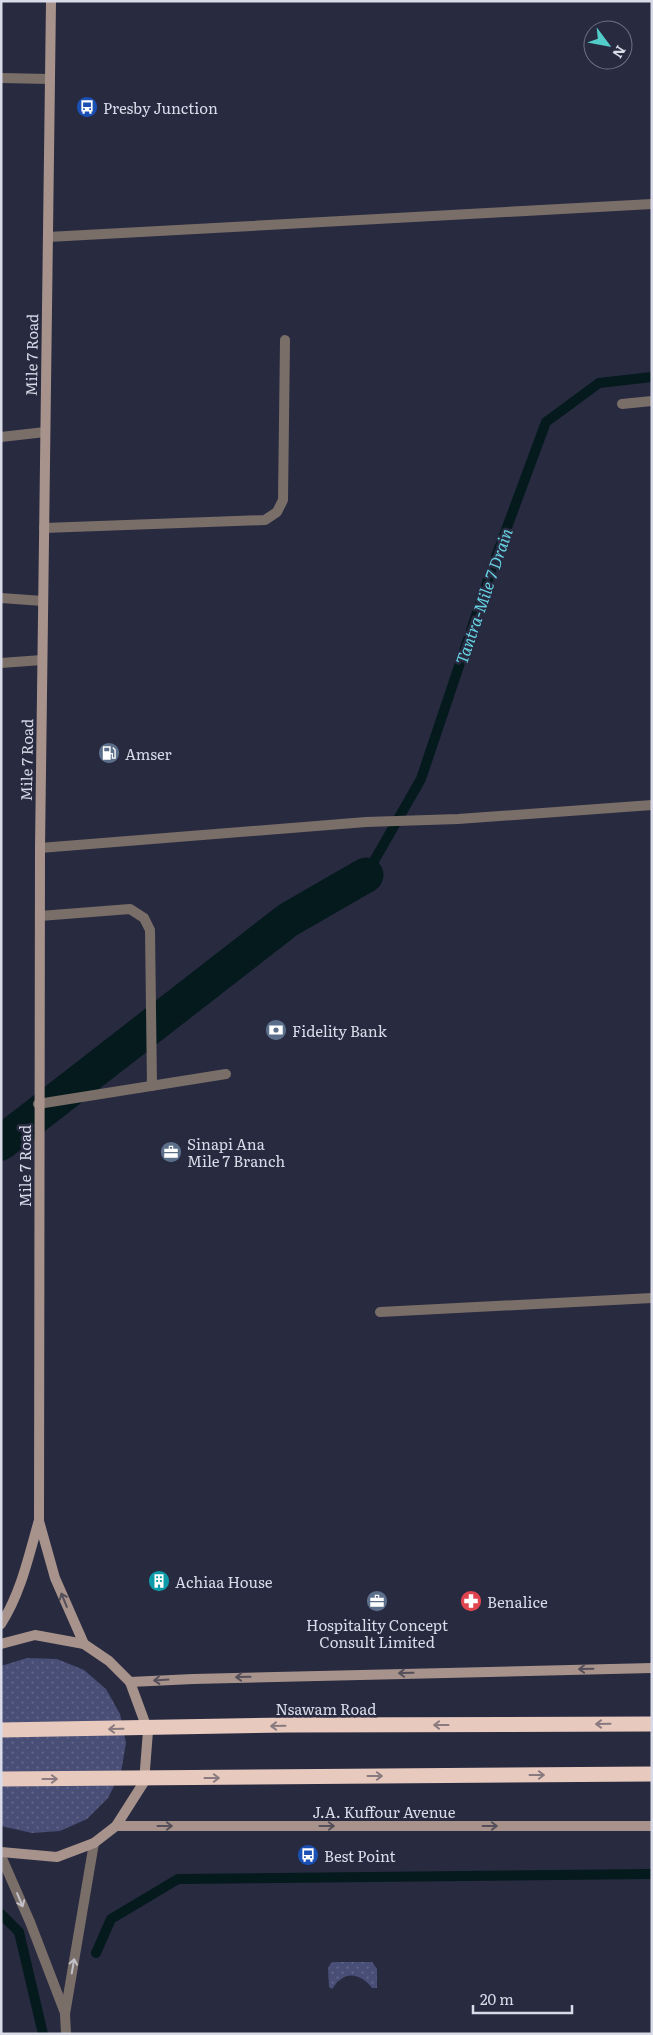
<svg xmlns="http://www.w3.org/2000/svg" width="653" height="2035" viewBox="0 0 653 2035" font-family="Literata,serif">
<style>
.grass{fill:url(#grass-dots)}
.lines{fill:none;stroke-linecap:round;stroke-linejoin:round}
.stream{stroke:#041a1d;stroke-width:10}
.canal{stroke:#041a1d;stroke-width:35}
.lane{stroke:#7a6e69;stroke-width:10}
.street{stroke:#7a6e69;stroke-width:10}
.secondary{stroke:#a7938b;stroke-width:10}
.highway-bridge{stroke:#e8c9bd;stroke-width:15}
.oneway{stroke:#544f5a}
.oneway2{stroke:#887a7e}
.oneway3{stroke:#c1c0c9}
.labels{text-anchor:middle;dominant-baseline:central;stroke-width:5;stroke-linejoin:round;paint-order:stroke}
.poi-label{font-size:15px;fill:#d9dbe9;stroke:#282a40;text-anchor:start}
.street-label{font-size:15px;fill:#d9dbe9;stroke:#282a40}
.water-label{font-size:16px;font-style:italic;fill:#66d3e3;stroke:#282a40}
</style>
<defs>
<pattern id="grass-dots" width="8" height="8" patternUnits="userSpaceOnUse" patternTransform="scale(1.25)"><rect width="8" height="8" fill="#494e76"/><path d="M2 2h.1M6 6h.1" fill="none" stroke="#63678a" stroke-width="1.8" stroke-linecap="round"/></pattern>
</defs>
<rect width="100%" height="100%" fill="#282a40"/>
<!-- grass -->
<g class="grass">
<path d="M 27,1658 L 57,1659 L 84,1670 L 106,1689 L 120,1714 L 126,1743 L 121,1772 L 108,1798 L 87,1819 L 60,1831 L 32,1833 L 1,1826 L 1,1666 Z"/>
<path d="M 335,1962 L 372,1962 L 377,1969 L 377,1988 L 372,1988 C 365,1978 351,1970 340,1980 C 336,1982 335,1986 332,1989 L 329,1987 L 328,1968 L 331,1963 Z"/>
</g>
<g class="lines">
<!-- stream -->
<g class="stream">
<path d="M 366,875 L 421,779 L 493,565 L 546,422 L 599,383 L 652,377"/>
<path d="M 1,1914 L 19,1932 L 43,2034"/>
<path d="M 96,1953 L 111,1919 L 178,1879 L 652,1874"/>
</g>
<!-- canal -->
<path class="canal" d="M 1,1143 L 288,920 L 366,875"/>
<!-- lane -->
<g class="lane">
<path d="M 48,237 L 652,204"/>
<path d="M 1,437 L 45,432"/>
<path d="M 44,528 L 265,520 L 277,512 L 283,500 L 285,340"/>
<path d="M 1,598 L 43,601"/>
<path d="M 1,663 L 42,660"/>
<path d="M 40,916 L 130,909 L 144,918 L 150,930 L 152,1086"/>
<path d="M 38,1104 L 226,1074"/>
</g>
<!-- street -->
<g class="street">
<path d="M 1,78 L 50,79"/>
<path d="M 622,404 L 652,401"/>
<path d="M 40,848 L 366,822 L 458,819 L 652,805"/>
<path d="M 380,1312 L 652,1298"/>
<path d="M 1,1856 L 30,1922 L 65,2013"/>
<path d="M 66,2034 L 65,2014 L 94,1843"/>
</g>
<!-- secondary -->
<g class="secondary">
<path d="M 39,1521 L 55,1578 L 84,1644"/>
<path d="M 1,1624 C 21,1593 29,1555 39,1520 L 40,848 L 51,1"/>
<path d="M 1,1644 L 35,1635 L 84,1644 L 109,1661 L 130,1682 L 148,1731 L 144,1782 L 116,1826 L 94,1843 L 57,1857 L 1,1852"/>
<path d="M 130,1682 L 193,1679 L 652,1668"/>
<path d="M 116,1826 L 652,1826"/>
</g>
<!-- highway-bridge -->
<g class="highway-bridge">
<path d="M 1,1730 L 287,1725 L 652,1724"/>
<path d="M 1,1779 L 652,1774"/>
</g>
</g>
<!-- one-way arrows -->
<defs><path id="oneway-shaft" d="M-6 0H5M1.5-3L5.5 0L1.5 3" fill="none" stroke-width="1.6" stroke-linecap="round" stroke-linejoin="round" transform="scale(1.25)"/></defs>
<g class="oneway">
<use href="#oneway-shaft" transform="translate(64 1600) rotate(-112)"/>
<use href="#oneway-shaft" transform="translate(586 1669) rotate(179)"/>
<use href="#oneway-shaft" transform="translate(406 1673) rotate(179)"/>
<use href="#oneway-shaft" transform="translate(243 1677) rotate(179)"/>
<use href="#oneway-shaft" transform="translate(161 1680) rotate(176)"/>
<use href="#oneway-shaft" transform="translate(165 1826)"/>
<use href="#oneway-shaft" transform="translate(327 1826)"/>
<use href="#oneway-shaft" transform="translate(490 1826)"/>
</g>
<g class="oneway2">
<use href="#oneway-shaft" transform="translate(603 1724) rotate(179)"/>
<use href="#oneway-shaft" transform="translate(441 1725) rotate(180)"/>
<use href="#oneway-shaft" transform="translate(278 1726) rotate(179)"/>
<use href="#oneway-shaft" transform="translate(116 1729) rotate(179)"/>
<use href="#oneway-shaft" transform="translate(537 1775)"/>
<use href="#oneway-shaft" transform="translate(375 1776)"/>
<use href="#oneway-shaft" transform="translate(212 1778)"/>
<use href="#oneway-shaft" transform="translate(50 1779)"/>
</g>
<g class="oneway3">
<use href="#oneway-shaft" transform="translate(20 1900) rotate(67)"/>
<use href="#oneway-shaft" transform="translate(73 1966) rotate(-80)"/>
</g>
<!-- icons -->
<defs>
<g id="bus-disc" transform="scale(1.125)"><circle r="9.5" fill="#1a4fb4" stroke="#282a40"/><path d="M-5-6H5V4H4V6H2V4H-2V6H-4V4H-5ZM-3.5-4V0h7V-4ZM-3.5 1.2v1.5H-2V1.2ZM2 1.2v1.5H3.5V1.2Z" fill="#fff"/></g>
<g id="fuel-disc" transform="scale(1.125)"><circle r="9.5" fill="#5c6f8a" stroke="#282a40"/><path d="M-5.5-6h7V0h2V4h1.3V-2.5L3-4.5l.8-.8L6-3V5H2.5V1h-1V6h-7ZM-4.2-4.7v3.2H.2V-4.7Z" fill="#fff"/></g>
<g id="bank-disc" transform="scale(1.125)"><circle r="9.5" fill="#5c6f8a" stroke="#282a40"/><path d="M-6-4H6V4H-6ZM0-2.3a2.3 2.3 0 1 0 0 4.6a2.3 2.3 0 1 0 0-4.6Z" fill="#fff"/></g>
<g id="office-disc" transform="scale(1.125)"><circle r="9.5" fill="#5c6f8a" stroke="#282a40"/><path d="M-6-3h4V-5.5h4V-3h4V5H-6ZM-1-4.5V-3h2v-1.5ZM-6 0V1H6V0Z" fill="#fff"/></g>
<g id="building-disc" transform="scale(1.125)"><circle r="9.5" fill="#0f9aa8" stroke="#282a40"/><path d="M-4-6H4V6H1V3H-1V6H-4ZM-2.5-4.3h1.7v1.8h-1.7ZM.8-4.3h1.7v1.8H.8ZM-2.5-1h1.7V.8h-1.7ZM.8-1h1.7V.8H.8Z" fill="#fff"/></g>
<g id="pharmacy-disc" transform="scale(1.125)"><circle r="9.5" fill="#e0444e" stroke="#282a40"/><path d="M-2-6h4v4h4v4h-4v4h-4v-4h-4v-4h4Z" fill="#fff"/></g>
</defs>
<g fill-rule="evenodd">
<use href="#bus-disc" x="87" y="107"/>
<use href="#fuel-disc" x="109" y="753"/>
<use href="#bank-disc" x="276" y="1030"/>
<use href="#office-disc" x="171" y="1152"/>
<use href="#building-disc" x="159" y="1581"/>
<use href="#office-disc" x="377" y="1601"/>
<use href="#pharmacy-disc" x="471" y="1601"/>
<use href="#bus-disc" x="308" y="1855"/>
</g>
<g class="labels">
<!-- poi labels -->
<g class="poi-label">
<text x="103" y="107">Presby Junction</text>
<text x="125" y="753">Amser</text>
<text x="292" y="1030">Fidelity Bank</text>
<text x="187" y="1143">Sinapi Ana<tspan x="187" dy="17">Mile 7 Branch</tspan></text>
<text x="175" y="1581">Achiaa House</text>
<text x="487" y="1601">Benalice</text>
<text x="377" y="1624" text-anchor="middle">Hospitality Concept<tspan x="377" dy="17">Consult Limited</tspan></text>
<text x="324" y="1855">Best Point</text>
</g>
<!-- street labels -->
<g class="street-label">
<text transform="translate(31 355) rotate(-89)">Mile 7 Road</text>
<text transform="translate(26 760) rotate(-89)">Mile 7 Road</text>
<text transform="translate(24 1166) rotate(-90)">Mile 7 Road</text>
<text x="326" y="1708">Nsawam Road</text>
<text x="384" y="1811">J.A. Kuffour Avenue</text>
</g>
<!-- water labels -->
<g class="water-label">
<text transform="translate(483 596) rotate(-71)">Tantra-Mile 7 Drain</text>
</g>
</g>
<!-- border -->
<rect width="653" height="2035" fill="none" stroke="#d9dbe9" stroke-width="5"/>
<!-- north arrow -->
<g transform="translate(608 45) rotate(122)"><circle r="24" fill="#282a40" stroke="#6f7184"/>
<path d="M0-4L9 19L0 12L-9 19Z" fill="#53cdc9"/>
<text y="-8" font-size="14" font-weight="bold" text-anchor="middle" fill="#d9dbe9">N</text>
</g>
<!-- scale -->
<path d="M473 2005v8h99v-8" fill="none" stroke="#d9dbe9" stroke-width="2.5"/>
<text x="480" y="2005" font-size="15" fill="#d9dbe9" stroke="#282a40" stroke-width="4" paint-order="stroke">20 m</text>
</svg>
